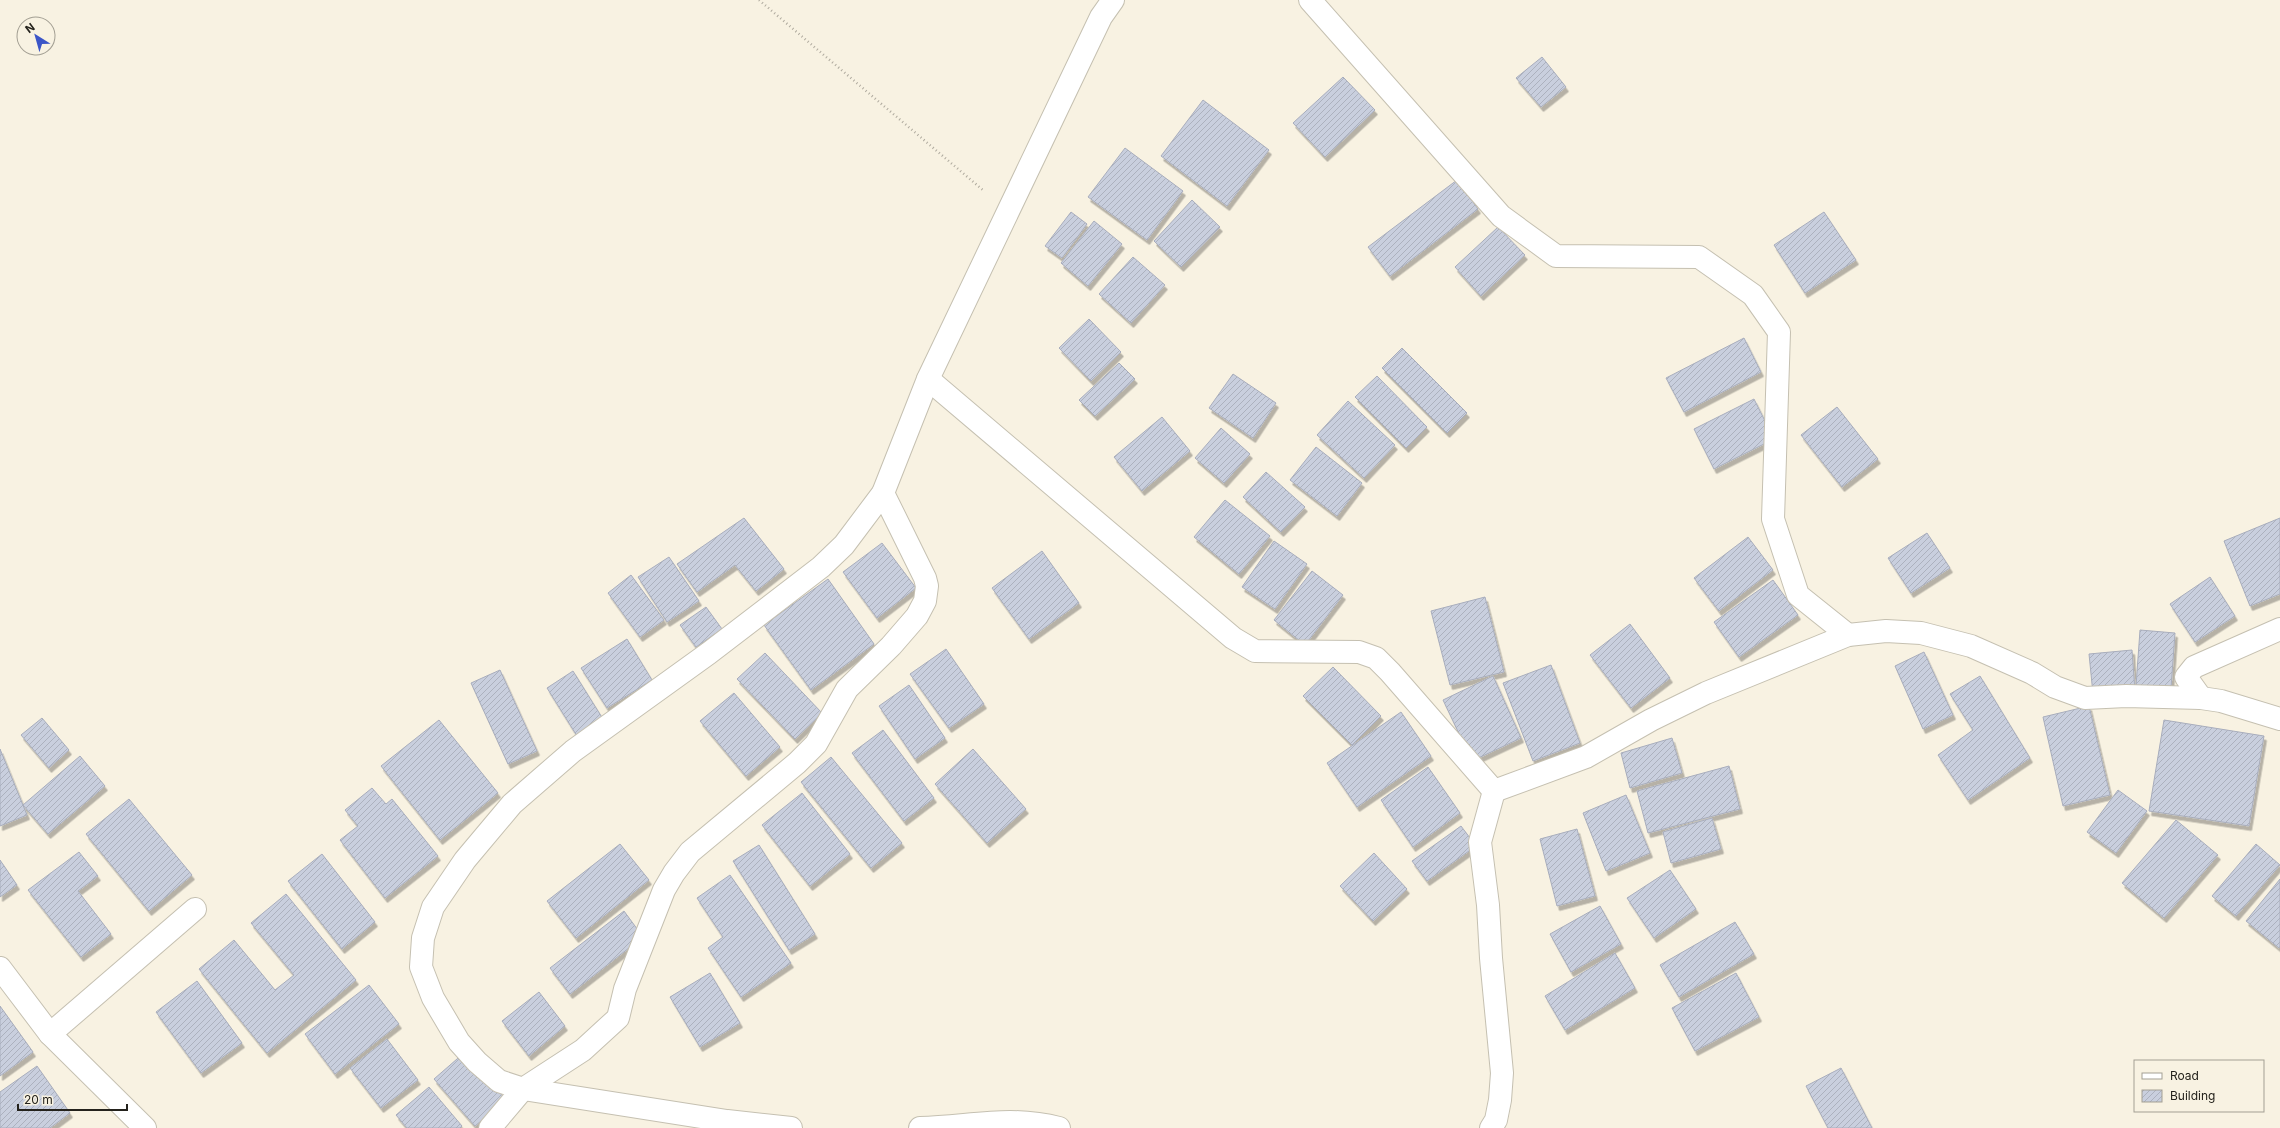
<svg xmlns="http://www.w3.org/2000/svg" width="2280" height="1128" viewBox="0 0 2280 1128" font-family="Inter,sans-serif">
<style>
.building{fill:url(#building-hatch);stroke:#a8adbc;filter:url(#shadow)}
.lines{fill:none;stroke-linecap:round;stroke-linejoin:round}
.street-casing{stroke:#c5c0b1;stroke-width:24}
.path{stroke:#afaa9e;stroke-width:2.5;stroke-dasharray:1 3;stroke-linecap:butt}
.street{stroke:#fff;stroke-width:22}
</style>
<defs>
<pattern id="building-hatch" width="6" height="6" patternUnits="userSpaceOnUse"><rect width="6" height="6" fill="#c9cfde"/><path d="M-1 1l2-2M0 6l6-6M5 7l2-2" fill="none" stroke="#acb1be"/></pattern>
<filter id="shadow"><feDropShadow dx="2.5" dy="4.5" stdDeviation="0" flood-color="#0004"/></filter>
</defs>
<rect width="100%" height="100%" fill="#f8f2e2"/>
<!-- building -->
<g class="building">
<path d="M 1542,57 L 1566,87 L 1541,107 L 1516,78 Z"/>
<path d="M 1343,77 L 1375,110 L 1325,157 L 1293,123 Z"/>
<path d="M 1203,100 L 1269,150 L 1227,206 L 1161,156 Z"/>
<path d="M 1125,148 L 1183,191 L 1147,240 L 1088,197 Z"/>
<path d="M 1457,180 L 1478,209 L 1390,276 L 1368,247 Z"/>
<path d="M 1192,200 L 1220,227 L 1181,267 L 1154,241 Z"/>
<path d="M 1071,212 L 1087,224 L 1062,258 L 1045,246 Z"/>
<path d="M 1824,212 L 1856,260 L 1805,293 L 1774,245 Z"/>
<path d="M 1094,221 L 1122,244 L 1088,286 L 1061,263 Z"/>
<path d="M 1498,227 L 1525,255 L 1481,296 L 1455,267 Z"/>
<path d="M 1133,257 L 1165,285 L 1131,323 L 1099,294 Z"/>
<path d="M 1089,319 L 1121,352 L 1091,381 L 1059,348 Z"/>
<path d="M 1744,338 L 1761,372 L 1684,412 L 1666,378 Z"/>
<path d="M 1402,348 L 1467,413 L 1447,433 L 1382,368 Z"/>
<path d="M 1119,363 L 1135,379 L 1095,416 L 1079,400 Z"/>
<path d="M 1233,374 L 1276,403 L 1253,438 L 1209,408 Z"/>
<path d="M 1377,376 L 1427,427 L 1406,448 L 1355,397 Z"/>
<path d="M 1754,399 L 1774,439 L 1714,469 L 1694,429 Z"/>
<path d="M 1348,401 L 1395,445 L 1364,478 L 1317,435 Z"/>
<path d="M 1837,407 L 1878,459 L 1842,487 L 1801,435 Z"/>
<path d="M 1162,417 L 1190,451 L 1142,491 L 1114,457 Z"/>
<path d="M 1221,428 L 1250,454 L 1224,483 L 1195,458 Z"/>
<path d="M 1316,447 L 1362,483 L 1337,516 L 1290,480 Z"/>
<path d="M 1266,472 L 1305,507 L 1281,532 L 1243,497 Z"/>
<path d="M 1225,500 L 1270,536 L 1239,574 L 1194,537 Z"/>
<path d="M 744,518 L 784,569 L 756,591 L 735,565 L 697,592 L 677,564 Z"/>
<path d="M 2280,518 L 2280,594 L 2250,606 L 2224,541 Z"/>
<path d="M 1927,533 L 1950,568 L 1911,593 L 1888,558 Z"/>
<path d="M 1748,537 L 1773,570 L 1719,611 L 1694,578 Z"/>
<path d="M 1274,541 L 1307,564 L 1275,609 L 1242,587 Z"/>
<path d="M 882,543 L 916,588 L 877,618 L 843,572 Z"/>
<path d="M 1042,551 L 1079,603 L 1029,639 L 992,588 Z"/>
<path d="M 669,557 L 699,601 L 667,622 L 638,577 Z"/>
<path d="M 1312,571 L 1343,595 L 1305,645 L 1274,620 Z"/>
<path d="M 631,575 L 664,620 L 640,637 L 608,593 Z"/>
<path d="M 2210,577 L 2235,616 L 2195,642 L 2170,604 Z"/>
<path d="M 828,579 L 874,644 L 811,690 L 764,625 Z"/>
<path d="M 1773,580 L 1798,615 L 1739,657 L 1714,622 Z"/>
<path d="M 1485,597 L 1504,672 L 1450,685 L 1431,611 Z"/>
<path d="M 706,607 L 722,629 L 696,647 L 680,625 Z"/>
<path d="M 1630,624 L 1670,678 L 1631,708 L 1590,655 Z"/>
<path d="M 2140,630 L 2175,633 L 2171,688 L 2136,686 Z"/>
<path d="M 627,639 L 652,680 L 607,708 L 581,668 Z"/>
<path d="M 946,649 L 984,704 L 949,728 L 910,674 Z"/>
<path d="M 2132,650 L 2135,691 L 2093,694 L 2089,654 Z"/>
<path d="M 1924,652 L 1953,715 L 1923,729 L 1895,666 Z"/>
<path d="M 765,653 L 822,713 L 795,739 L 737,679 Z"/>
<path d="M 1551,665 L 1580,743 L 1533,761 L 1503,683 Z"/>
<path d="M 1333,667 L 1381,716 L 1352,745 L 1303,696 Z"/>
<path d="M 500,670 L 537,751 L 508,764 L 471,683 Z"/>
<path d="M 573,671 L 603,719 L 577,736 L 547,688 Z"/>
<path d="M 1493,676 L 1521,738 L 1472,761 L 1443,700 Z"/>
<path d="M 1980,676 L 2030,758 L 1968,800 L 1938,755 L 1973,730 L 1950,694 Z"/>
<path d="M 909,685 L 945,738 L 915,759 L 879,706 Z"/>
<path d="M 734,693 L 780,747 L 746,776 L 700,721 Z"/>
<path d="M 2089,706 L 2110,795 L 2063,806 L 2043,717 Z"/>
<path d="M 1401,712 L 1431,756 L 1357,807 L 1327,763 Z"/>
<path d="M 42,718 L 69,750 L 49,768 L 21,735 Z"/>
<path d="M 439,720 L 498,793 L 440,840 L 381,766 Z"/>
<path d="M 2164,720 L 2264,736 L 2249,826 L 2149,811 Z"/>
<path d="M 883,730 L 934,798 L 904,821 L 852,753 Z"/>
<path d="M 1672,738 L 1682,773 L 1630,788 L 1621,753 Z"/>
<path d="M 0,749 L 27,815 L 0,826 Z"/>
<path d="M 973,749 L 1026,809 L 987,843 L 935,784 Z"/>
<path d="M 80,756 L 105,786 L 48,834 L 23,805 Z"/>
<path d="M 831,757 L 902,843 L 871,868 L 801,782 Z"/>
<path d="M 1729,766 L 1740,809 L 1648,833 L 1637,791 Z"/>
<path d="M 1428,767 L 1460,813 L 1413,847 L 1381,800 Z"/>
<path d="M 372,788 L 386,804 L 392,799 L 438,856 L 385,898 L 340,840 L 358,826 L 345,810 Z"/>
<path d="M 2118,790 L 2147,811 L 2116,853 L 2087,832 Z"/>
<path d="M 802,793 L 850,854 L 810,886 L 762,825 Z"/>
<path d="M 1626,795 L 1650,853 L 1606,871 L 1583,813 Z"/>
<path d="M 129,799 L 192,875 L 149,911 L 86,834 Z"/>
<path d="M 1712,818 L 1721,849 L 1671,863 L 1663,832 Z"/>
<path d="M 2176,820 L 2218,855 L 2164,918 L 2122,883 Z"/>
<path d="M 1461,826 L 1476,846 L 1427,881 L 1412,861 Z"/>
<path d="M 1577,829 L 1595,896 L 1557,906 L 1540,839 Z"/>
<path d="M 620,844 L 649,880 L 576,938 L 547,901 Z"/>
<path d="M 2256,844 L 2280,865 L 2236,916 L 2212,896 Z"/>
<path d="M 759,845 L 815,934 L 789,950 L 733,861 Z"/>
<path d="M 79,852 L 98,876 L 78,891 L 111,934 L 81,957 L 28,890 Z"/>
<path d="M 1374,853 L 1407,889 L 1373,921 L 1340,886 Z"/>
<path d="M 322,854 L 375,922 L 342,949 L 288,881 Z"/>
<path d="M 0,860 L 17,885 L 0,897 Z"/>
<path d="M 1670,870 L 1696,909 L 1654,938 L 1627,898 Z"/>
<path d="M 730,875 L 791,963 L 741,997 L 708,948 L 723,937 L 697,898 Z"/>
<path d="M 2280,879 L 2280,946 L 2279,948 L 2246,921 Z"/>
<path d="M 286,894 L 356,980 L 267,1053 L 199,969 L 234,940 L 275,990 L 294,975 L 251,923 Z"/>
<path d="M 1600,906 L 1621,944 L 1571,972 L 1550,934 Z"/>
<path d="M 624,911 L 643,937 L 570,994 L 550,968 Z"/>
<path d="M 1735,922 L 1754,954 L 1679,997 L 1660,965 Z"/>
<path d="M 1615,953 L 1635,988 L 1565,1030 L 1545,996 Z"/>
<path d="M 710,973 L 740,1023 L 700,1047 L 670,997 Z"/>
<path d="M 1736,973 L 1759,1017 L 1695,1051 L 1672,1008 Z"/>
<path d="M 197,981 L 242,1043 L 201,1073 L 156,1012 Z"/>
<path d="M 369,985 L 399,1024 L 335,1074 L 305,1034 Z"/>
<path d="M 539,992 L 565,1026 L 529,1056 L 502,1021 Z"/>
<path d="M 0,1006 L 33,1052 L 0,1076 Z"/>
<path d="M 387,1039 L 418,1080 L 381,1108 L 350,1068 Z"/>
<path d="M 465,1052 L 506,1100 L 475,1126 L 434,1079 Z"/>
<path d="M 37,1066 L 70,1113 L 50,1128 L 0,1128 L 0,1092 Z"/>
<path d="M 1841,1068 L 1872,1128 L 1828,1128 L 1806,1086 Z"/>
<path d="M 429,1087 L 462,1126 L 460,1128 L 407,1128 L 396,1115 Z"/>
</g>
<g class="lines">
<!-- street casing -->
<g class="street-casing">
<g id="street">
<path d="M 1310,0 L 1501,216 L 1556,256 L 1699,257 L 1753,295 L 1779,332 L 1773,519 L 1798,595 L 1848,635"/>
<path d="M 928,379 L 1233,638 L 1255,651 L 1359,652 L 1376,658 L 1390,672 L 1494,791"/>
<path d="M 2201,698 L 2186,677 L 2194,667 L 2280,629"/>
<path d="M 1494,791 L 1586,757 L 1651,720 L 1706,693 L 1848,635 L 1886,631 L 1921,633 L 1971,646 L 2032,673 L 2055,687 L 2085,698 L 2126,696 L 2201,698 L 2221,701 L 2280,719"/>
<path d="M 0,968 L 50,1034 L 145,1128"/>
<path d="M 50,1034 L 195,909"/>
<path d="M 523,1089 L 583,1050 L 618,1018 L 625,989 L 664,890 L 674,873 L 690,852 L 797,763 L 816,744 L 847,689 L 891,646 L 917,616 L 925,601 L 927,586 L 925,578 L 883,493"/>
<path d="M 523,1089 L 727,1121 L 791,1128"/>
<path d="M 490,1128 L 523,1089 L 499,1081 L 477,1062 L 459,1042 L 433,998 L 421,967 L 423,938 L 433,907 L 465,860 L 512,804 L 573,751 L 709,653 L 821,567 L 844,545 L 883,493 L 928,379 L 1101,17 L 1113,0"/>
<path d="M 920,1128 C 969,1127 1009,1115 1059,1128"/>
<path d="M 1491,1128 L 1496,1120 L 1500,1100 L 1502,1073 L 1491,958 L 1488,905 L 1480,842 L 1494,791"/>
</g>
</g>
<!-- path -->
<path class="path" d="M 759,0 L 984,191"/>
<!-- street -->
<use href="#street" class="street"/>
</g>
<!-- legend -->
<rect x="2134" y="1060" width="130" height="52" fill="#f8f2e2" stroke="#a39f93"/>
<rect x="2142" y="1073" width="20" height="6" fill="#ffffff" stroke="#a39f93"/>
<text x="2170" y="1080" font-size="12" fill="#24221c">Road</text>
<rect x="2142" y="1090" width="20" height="12" fill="url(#building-hatch)" stroke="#a39f93"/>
<text x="2170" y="1100" font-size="12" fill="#24221c">Building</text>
<!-- north arrow -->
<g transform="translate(36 36) rotate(323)"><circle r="19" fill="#f8f2e2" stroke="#a39f93"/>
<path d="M0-3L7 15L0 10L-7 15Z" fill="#3b55c7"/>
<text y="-6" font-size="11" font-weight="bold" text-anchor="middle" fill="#24221c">N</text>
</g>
<!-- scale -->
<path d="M18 1104v6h109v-6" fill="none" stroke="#24221c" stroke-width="2"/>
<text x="24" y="1104" font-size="12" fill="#24221c" stroke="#f8f2e2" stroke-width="3" paint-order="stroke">20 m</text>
</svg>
